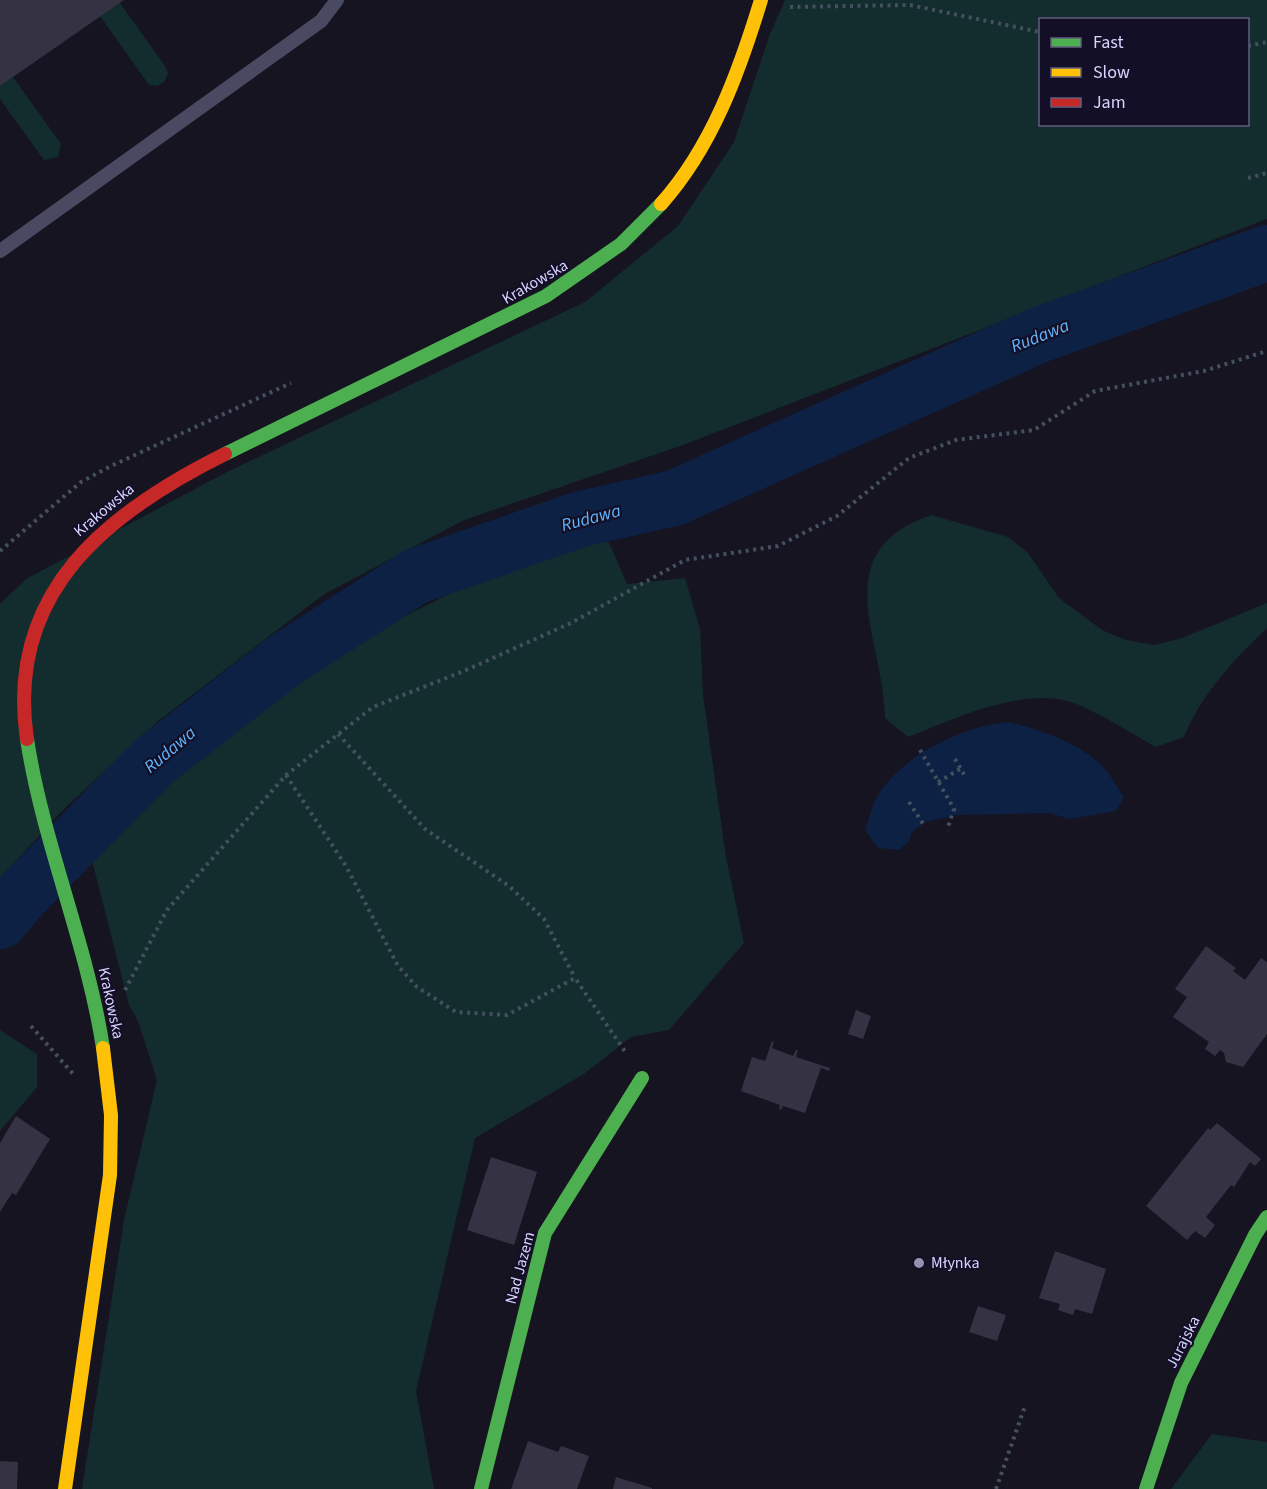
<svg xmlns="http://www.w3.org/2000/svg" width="1267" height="1489" viewBox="0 0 1267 1489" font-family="'Source Sans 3',sans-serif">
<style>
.green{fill:#132c2d;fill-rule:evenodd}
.water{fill:#0d2144}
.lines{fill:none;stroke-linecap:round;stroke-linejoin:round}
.river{stroke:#0d2144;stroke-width:56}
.building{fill:#343243}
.path{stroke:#44505f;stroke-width:4;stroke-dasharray:3 4.5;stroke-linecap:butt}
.lane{stroke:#4a4962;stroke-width:14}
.fast{stroke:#4caf50;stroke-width:14}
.slow{stroke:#ffc107;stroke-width:14}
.jam{stroke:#c62828;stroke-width:14}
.poi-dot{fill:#9591b1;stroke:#130f26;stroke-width:2}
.labels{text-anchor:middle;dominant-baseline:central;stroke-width:4.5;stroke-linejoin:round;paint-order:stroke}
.street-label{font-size:16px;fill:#d9d4ff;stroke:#130f26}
.poi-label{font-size:16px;fill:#d9d4ff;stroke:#130f26;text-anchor:start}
.water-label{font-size:18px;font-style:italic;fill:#62b6ff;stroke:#130f26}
</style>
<rect width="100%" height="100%" fill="#161421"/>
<!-- green -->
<g class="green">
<path d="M 785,0 L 1267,0 L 1267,219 L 683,445 L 464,520 L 323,595 L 157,722 L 62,811 L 0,878 L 0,604 L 26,579 L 227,472 L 585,302 L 678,226 L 734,142 L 770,34 ZM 1040,20 L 1248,20 L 1248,124 L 1040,124 Z"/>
<path d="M 120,3 L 165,66 L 168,73 L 164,82 L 157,86 L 149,85 L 100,16 Z"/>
<path d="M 13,77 L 61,144 L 58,157 L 44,160 L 0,99 L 0,86 Z"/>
<path d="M 931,515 L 1008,537 L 1028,553 L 1059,598 L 1102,630 L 1126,640 L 1155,645 L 1182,638 L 1267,603 L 1267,628 C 1233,661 1202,693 1184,737 L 1156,747 C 1131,733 1106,717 1079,705 C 1029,683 954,719 908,737 L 885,718 C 884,639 824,552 931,515 Z"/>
<path d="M 605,533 L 627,584 L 685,578 L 700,629 L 703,695 L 726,857 L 744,943 L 669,1030 L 631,1037 L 584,1074 L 475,1138 L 416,1391 L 434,1489 L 82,1489 L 124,1220 L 157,1080 L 138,1021 L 129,1005 L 88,845 L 200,746 L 319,659 L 497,570 Z"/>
<path d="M 0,1030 L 37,1054 L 37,1087 L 0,1131 Z"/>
<path d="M 1212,1434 L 1267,1442 L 1267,1489 L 1171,1489 Z"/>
</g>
<!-- water -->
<path class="water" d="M 1010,722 C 1044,732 1080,742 1105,769 C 1112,777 1117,788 1124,797 L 1116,811 L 1069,819 L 1050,813 L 957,815 L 925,822 L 912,832 L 909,841 L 899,850 L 878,848 L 865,830 C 869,820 871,808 876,799 C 898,757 964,725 1010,722 Z"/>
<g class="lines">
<!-- river -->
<path class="river" d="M 0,921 L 20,897 L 153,762 L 285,660 L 416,576 L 581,519 L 674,498 L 1039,335 L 1267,253"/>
</g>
<!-- building -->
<g class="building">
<path d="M 0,0 L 124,0 L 0,86 Z"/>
<path d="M 1206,946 L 1236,968 L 1233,971 L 1245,980 L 1261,958 L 1267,962 L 1267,1034 L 1243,1067 L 1226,1062 L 1224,1053 L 1220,1050 L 1215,1056 L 1205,1049 L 1209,1042 L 1173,1017 L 1187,997 L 1175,989 Z"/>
<path d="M 856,1010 L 871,1016 L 863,1039 L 848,1034 Z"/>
<path d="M 772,1041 L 774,1042 L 772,1048 L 793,1056 L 796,1050 L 798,1050 L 796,1057 L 830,1068 L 829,1071 L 821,1068 L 805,1113 L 783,1106 L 781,1110 L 779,1109 L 780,1105 L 741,1091 L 752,1057 L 765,1061 Z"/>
<path d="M 16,1116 L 50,1139 L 16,1195 L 12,1193 L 0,1212 L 0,1143 Z"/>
<path d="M 1217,1123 L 1261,1159 L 1255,1166 L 1250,1162 L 1234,1187 L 1231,1185 L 1206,1217 L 1215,1225 L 1205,1238 L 1195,1231 L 1187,1240 L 1146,1206 L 1208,1128 L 1210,1130 Z"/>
<path d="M 491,1157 L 537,1172 L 514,1245 L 467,1230 Z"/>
<path d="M 1055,1251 L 1106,1269 L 1092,1314 L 1075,1309 L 1073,1315 L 1058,1310 L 1060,1304 L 1039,1298 Z"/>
<path d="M 978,1306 L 1006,1315 L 997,1341 L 969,1332 Z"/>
<path d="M 528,1441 L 558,1452 L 561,1446 L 589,1456 L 577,1489 L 511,1489 Z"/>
<path d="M 0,1461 L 18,1462 L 17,1489 L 0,1489 Z"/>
<path d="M 616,1477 L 652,1488 L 652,1489 L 613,1489 Z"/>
</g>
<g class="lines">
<!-- path -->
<g class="path">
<path d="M 790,7 L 910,5 L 1040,32"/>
<path d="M 1248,46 L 1267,42"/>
<path d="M 1248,178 L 1267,173"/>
<path d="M 0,551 L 81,482 L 111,466 L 291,383"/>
<path d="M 338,734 L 425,829 L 509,886 L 544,919 L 575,978"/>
<path d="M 920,750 L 954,809 L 947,830"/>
<path d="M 955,759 L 966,778"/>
<path d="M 286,775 L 346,866 L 398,966 L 417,987 L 456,1012 L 507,1015 L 575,978 L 626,1053"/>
<path d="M 938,782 L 960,769"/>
<path d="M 909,802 L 925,827"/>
<path d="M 125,990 L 167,910 L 286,775 L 373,707 L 464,671 L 571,623 L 685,560 L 778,546 L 837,516 L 909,458 L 956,440 L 1034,430 L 1095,391 L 1204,371 L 1267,351"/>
<path d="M 31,1026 L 74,1075"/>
<path d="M 996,1489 L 1025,1406"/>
</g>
<!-- lane -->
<path class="lane" d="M 0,251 L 321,21 L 337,0"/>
<!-- fast -->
<g class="fast">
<path d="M 225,454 L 546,296 L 621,244 L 661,204"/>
<path d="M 27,739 C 43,844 87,943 103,1048"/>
<path d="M 481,1489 L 545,1233 L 642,1078"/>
<path d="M 1146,1489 L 1181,1383 L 1255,1235 L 1267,1217"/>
</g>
<!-- slow -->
<g class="slow">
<path d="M 661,204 C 712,147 739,72 761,0"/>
<path d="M 65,1489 L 110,1175 L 111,1115 L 103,1048"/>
</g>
<!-- jam -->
<path class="jam" d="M 27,739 C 5,592 108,512 225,454"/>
</g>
<!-- markers -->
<circle class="poi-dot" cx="919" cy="1263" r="6"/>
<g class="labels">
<!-- street labels -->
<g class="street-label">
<text transform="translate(535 282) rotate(-30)">Krakowska</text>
<text transform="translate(104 510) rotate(-40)">Krakowska</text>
<text transform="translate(111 1003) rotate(78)">Krakowska</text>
<text transform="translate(520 1268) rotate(-75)">Nad Jazem</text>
<text transform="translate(1183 1342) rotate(-63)">Jurajska</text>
</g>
<!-- poi labels -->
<g class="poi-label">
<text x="931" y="1263">Młynka</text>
</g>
<!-- water labels -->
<g class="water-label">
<text transform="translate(1040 336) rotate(-22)">Rudawa</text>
<text transform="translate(591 518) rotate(-15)">Rudawa</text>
<text transform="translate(170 750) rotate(-40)">Rudawa</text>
</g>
</g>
<!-- legend -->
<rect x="1039" y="18" width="210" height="108" fill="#130f26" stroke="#625e7d" stroke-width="1.5"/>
<rect x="1051" y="38" width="30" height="9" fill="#4caf50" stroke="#625e7d" stroke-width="1.5"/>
<text x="1093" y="48" font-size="18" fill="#d9d4ff">Fast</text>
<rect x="1051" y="68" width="30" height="9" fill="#ffc107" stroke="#625e7d" stroke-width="1.5"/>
<text x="1093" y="78" font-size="18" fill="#d9d4ff">Slow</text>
<rect x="1051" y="98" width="30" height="9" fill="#c62828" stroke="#625e7d" stroke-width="1.5"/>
<text x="1093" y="108" font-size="18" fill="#d9d4ff">Jam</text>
</svg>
